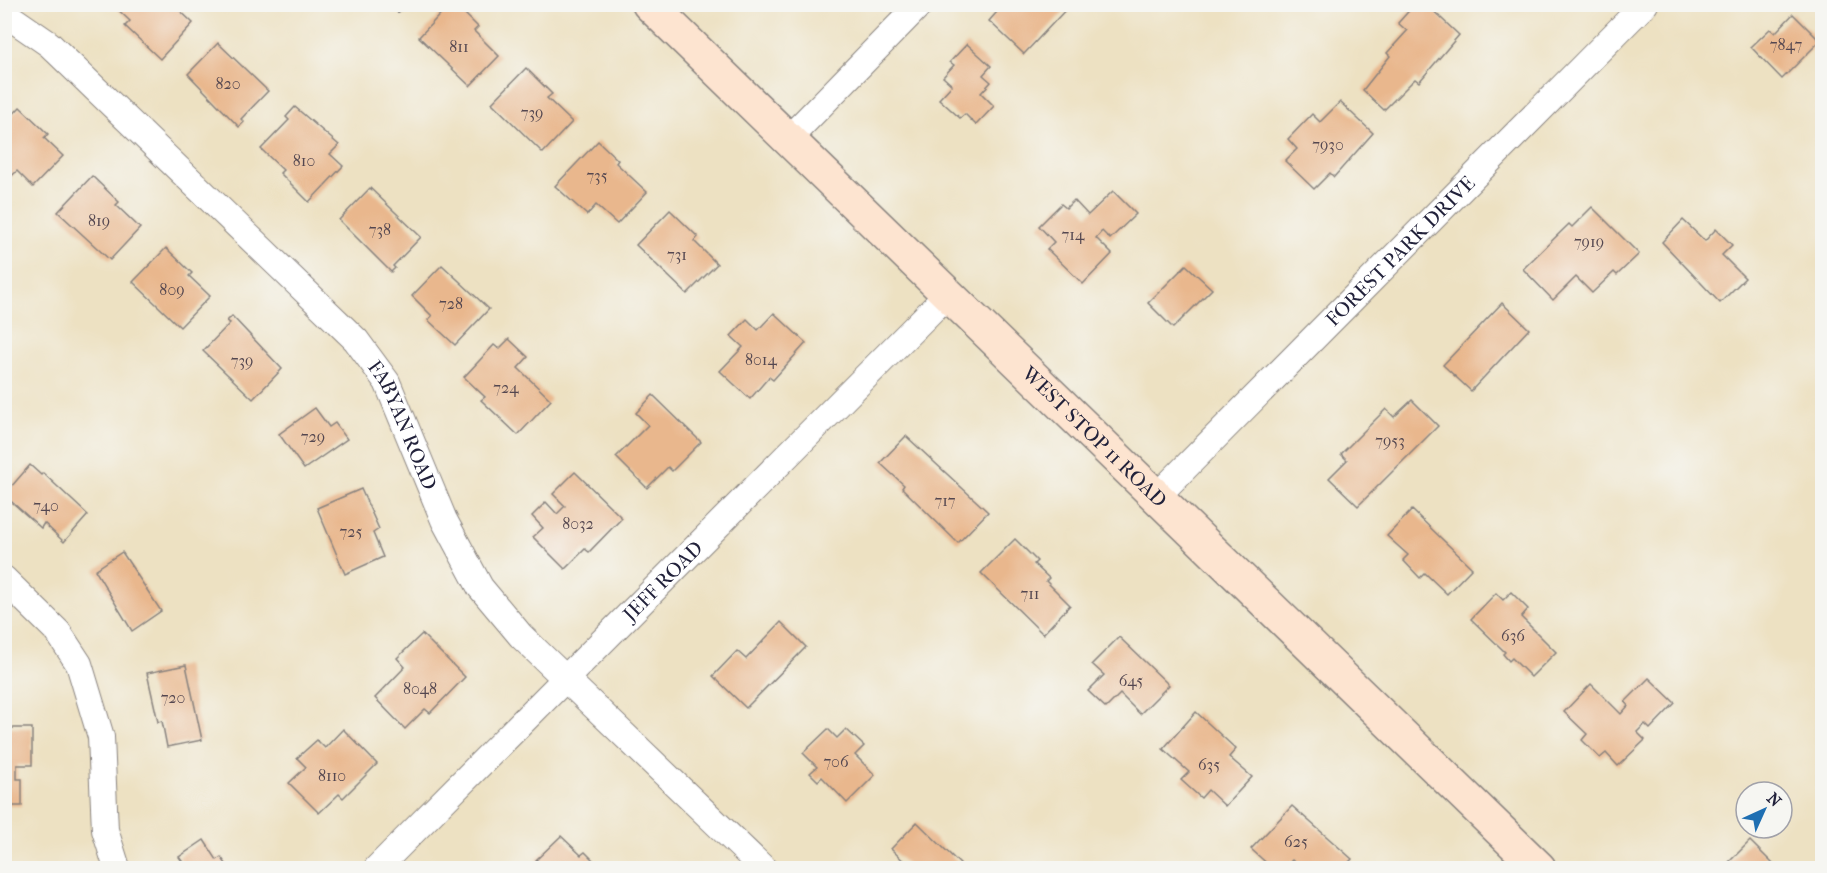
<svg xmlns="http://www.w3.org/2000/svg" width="1827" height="873" viewBox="0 0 1827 873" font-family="'IM FELL French Canon',serif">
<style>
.building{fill:#e9b78d}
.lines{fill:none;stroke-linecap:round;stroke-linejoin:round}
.street-casing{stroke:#88827e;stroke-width:28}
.secondary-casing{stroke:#88827e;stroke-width:36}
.street{stroke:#fff;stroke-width:26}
.secondary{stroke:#fde4d0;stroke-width:33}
.labels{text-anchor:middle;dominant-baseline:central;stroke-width:6;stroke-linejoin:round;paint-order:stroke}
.number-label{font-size:16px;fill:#544750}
.street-label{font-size:20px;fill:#22223b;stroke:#f6f6f2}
</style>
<rect width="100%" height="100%" fill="#f6f6f2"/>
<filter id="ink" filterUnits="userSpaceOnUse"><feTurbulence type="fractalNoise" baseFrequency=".0167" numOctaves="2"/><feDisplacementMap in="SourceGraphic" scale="12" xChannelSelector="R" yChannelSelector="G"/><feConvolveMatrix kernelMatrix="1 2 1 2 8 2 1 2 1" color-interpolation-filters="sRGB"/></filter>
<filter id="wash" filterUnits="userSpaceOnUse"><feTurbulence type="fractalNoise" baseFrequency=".008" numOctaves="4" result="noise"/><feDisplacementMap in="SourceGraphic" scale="24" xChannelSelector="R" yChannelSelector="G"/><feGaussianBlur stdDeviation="1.35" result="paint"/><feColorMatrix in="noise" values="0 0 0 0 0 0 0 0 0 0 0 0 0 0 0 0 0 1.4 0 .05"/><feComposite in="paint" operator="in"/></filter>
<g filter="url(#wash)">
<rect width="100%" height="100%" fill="#ede1c2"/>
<g id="blocks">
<!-- building -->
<g class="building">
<path d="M 112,4 L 173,4 L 193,23 L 160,59 L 125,26 L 130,21 Z"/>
<path d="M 389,4 L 406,4 L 398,13 Z"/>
<path d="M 450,4 L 455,4 L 478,27 L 474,31 L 499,56 L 470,86 L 419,37 Z"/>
<path d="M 1004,4 L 1071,4 L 1024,54 L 989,21 Z"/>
<path d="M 1415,4 L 1426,4 L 1459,35 L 1419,82 L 1415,79 L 1384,110 L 1363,90 L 1390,56 L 1387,53 L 1407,31 L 1398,23 Z"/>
<path d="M 1793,14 L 1820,41 L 1782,79 L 1751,47 L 1770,29 L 1775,33 Z"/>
<path d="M 218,43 L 268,91 L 241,119 L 244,122 L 239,127 L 188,74 Z"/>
<path d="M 967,44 L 991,66 L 983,75 L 991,82 L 981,93 L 994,106 L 976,125 L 965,114 L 960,118 L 939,99 L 952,85 L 943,77 L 954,65 L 950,62 Z"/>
<path d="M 526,68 L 552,94 L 547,98 L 572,122 L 543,153 L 492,103 Z"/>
<path d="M 1340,102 L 1373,133 L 1334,177 L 1330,173 L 1314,189 L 1285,161 L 1297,149 L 1288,139 L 1312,114 L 1320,122 Z"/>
<path d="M 20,107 L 48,134 L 44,138 L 63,156 L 33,187 L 17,171 L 4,183 L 4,124 Z"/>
<path d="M 295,107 L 339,145 L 330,154 L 343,166 L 309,202 L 280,173 L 283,170 L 261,149 L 289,120 L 286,117 Z"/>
<path d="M 598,141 L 618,160 L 616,163 L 647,192 L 617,224 L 596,205 L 587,215 L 555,186 Z"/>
<path d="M 92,176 L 119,202 L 116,205 L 140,228 L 110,260 L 58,212 Z"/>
<path d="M 370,188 L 421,237 L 393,266 L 395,268 L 391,272 L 339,220 Z"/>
<path d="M 1113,191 L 1136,214 L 1110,239 L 1102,231 L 1096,238 L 1112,254 L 1083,284 L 1047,249 L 1054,242 L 1039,226 L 1061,204 L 1066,208 L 1074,200 L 1088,215 Z"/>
<path d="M 1592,207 L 1639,254 L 1617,275 L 1614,272 L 1592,293 L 1576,277 L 1553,300 L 1523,269 L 1569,224 L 1572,227 Z"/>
<path d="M 670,210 L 698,237 L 694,241 L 717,264 L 687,294 L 636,245 Z"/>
<path d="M 1683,220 L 1705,241 L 1716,229 L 1732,245 L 1722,255 L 1745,278 L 1720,303 L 1662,242 Z"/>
<path d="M 166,248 L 192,273 L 189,276 L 210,296 L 180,327 L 133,282 Z"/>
<path d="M 442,265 L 489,309 L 455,345 L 428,320 L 432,316 L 412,296 Z"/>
<path d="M 1186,265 L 1212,289 L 1173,328 L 1148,303 Z"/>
<path d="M 1502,303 L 1529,329 L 1471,391 L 1443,365 Z"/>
<path d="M 774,313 L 806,343 L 773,380 L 769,377 L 750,399 L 720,371 L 743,347 L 731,336 L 747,319 L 758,330 Z"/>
<path d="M 232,316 L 282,369 L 253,399 L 203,351 L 230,323 L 227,321 Z"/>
<path d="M 509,339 L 528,357 L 518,368 L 551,400 L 518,435 L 481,400 L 485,397 L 464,377 L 494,345 L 499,349 Z"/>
<path d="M 653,395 L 701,442 L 672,471 L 668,467 L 647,488 L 616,457 L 648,425 L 636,413 Z"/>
<path d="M 1412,400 L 1438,426 L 1358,506 L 1329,478 L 1347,460 L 1341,454 L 1386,409 L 1394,417 Z"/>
<path d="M 315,408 L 329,427 L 335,423 L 347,439 L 304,469 L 279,434 Z"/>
<path d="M 906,436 L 988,512 L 958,543 L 902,488 L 904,485 L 880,463 Z"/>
<path d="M 30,465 L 41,475 L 43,473 L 88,515 L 64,542 L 44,523 L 41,528 L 4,495 Z"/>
<path d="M 575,472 L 622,518 L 589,552 L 585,549 L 565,569 L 533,537 L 543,528 L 532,516 L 546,502 L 557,514 L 565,506 L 553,494 Z"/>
<path d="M 361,489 L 379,529 L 373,533 L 383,557 L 345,574 L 317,508 Z"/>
<path d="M 1412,510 L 1472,568 L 1447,594 L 1425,573 L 1420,578 L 1403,560 L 1408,555 L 1387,536 Z"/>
<path d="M 1015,539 L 1037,561 L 1034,564 L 1049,578 L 1046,581 L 1070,605 L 1043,634 L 981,573 Z"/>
<path d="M 122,552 L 161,611 L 132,631 L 95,570 Z"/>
<path d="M 1511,592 L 1528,609 L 1521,617 L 1556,652 L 1531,677 L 1512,658 L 1509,661 L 1503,654 L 1505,652 L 1471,619 L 1496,593 L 1503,600 Z"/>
<path d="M 781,622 L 806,647 L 746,708 L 713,676 L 737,651 L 746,659 Z"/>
<path d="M 422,634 L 465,677 L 430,713 L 425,709 L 405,729 L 375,698 L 405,667 L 397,658 Z"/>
<path d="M 1119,637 L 1169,685 L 1140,714 L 1120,694 L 1106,708 L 1088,691 L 1104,675 L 1092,664 Z"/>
<path d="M 186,665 L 202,740 L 167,747 L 162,721 L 158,722 L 147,673 Z"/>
<path d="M 1649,678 L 1675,703 L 1650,729 L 1645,724 L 1637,732 L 1645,740 L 1618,766 L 1606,753 L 1600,758 L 1582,740 L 1587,734 L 1564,712 L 1591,684 L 1621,714 L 1628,706 L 1625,702 Z"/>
<path d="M 1196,712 L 1236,749 L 1229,757 L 1252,777 L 1225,806 L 1208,790 L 1201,798 L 1181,780 L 1189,772 L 1163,749 Z"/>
<path d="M 5,728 L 32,728 L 32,765 L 17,765 L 17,779 L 22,779 L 22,806 L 5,806 Z"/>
<path d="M 343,729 L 377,764 L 343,798 L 339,794 L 319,813 L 289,783 L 306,767 L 297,758 L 317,740 L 325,748 Z"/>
<path d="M 828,729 L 837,738 L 846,729 L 864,746 L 855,755 L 875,775 L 847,803 L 822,777 L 818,781 L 810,773 L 817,767 L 803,753 Z"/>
<path d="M 1292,806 L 1352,859 L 1343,868 L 1301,868 L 1292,860 L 1284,868 L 1272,868 L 1251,849 Z"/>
<path d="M 917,822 L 964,868 L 911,868 L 891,849 Z"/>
<path d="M 561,836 L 581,855 L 585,852 L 600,867 L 606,861 L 614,868 L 545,868 L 536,860 Z"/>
<path d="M 204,840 L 217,860 L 221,857 L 229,868 L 187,868 L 179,857 Z"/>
<path d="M 1750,841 L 1777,868 L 1723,868 Z"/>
</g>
</g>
</g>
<g filter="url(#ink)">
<use href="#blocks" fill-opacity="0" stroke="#88827e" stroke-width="1.5"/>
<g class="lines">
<!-- street casing -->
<g class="street-casing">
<g id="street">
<path id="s1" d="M 4,13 L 49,44 L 356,340 L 387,382 L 444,520 L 480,587 L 521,636 L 763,868"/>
<path d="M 788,139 L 920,4"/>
<path id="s2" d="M 1155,498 L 1645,4"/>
<path d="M 4,579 L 58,632 L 79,664 L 101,737 L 105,830 L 117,868"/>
<path id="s3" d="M 377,868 L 948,294"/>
</g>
</g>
<!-- secondary casing -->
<g class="secondary-casing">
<g id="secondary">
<path id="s4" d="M 649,4 L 1539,868"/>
</g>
</g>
<!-- street -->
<use href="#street" class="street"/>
<!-- secondary -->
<use href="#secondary" class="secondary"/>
</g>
</g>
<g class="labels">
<!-- number labels -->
<g class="number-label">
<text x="1786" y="44">7847</text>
<text x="459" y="46">811</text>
<text x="228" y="83">820</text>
<text x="532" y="112">739</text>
<text x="1328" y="144">7930</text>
<text x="304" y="160">810</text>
<text x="597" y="175">735</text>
<text x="99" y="220">819</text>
<text x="380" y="229">738</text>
<text x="1073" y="234">714</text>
<text x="1589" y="241">7919</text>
<text x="677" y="254">731</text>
<text x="172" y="289">809</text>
<text x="451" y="303">728</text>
<text x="761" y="359">8014</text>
<text x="242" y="360">739</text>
<text x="506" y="387">724</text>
<text x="313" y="436">729</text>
<text x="1390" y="440">7953</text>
<text x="945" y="500">717</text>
<text x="46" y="505">740</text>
<text x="578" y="523">8032</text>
<text x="351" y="531">725</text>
<text x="1030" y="593">711</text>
<text x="1513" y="635">636</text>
<text x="1131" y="680">645</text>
<text x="420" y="688">8048</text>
<text x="173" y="697">720</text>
<text x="836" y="761">706</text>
<text x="1209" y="764">635</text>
<text x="332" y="775">8110</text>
<text x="1296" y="841">625</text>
</g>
<!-- street labels -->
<g class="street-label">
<text stroke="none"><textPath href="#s2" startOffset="348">FOREST PARK DRIVE</textPath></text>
<text stroke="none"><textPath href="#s1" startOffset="579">FABYAN ROAD</textPath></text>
<text stroke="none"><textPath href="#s4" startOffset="621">WEST STOP 11 ROAD</textPath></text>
<text stroke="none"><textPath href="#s3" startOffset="405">JEFF ROAD</textPath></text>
</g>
</g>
<!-- margin -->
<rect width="1827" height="873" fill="none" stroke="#f6f6f2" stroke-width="24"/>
<!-- north arrow -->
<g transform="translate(1764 810) rotate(45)"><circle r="28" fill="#f6f6f2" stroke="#a1a1a9" stroke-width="1.5"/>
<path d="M0-4.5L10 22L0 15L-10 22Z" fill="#1f6fb2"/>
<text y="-9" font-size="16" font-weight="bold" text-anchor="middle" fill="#22223b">N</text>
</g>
</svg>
